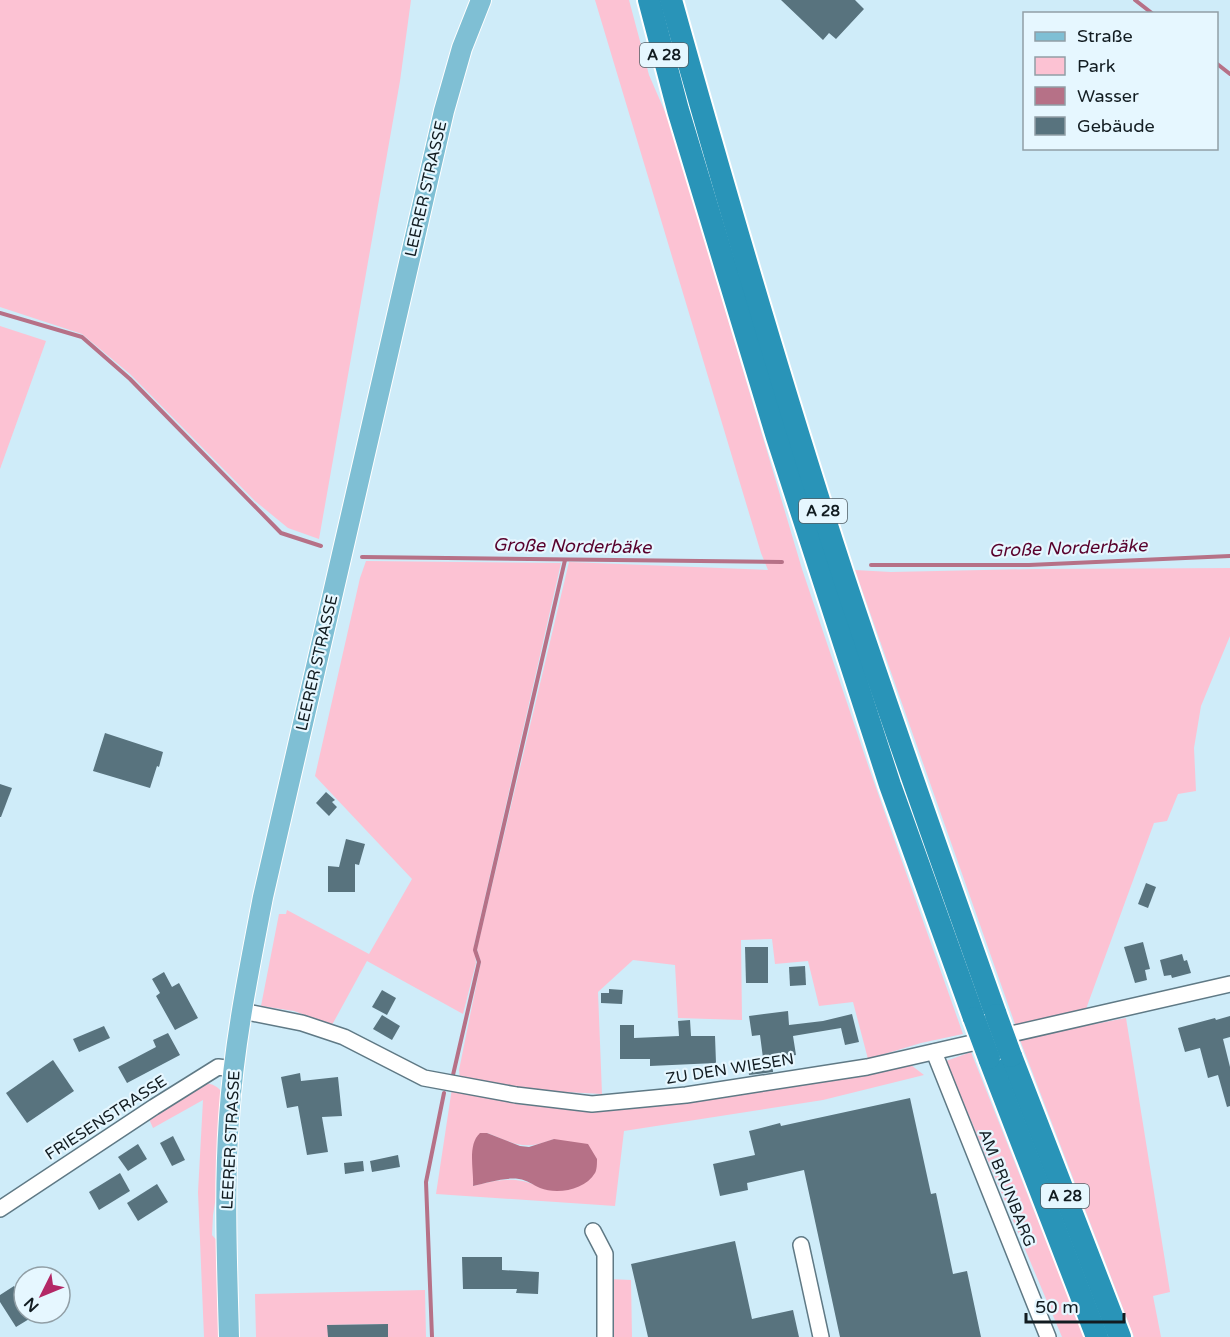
<svg xmlns="http://www.w3.org/2000/svg" width="1230" height="1337" viewBox="0 0 1230 1337" font-family="'Varela Round',sans-serif">
<style>
.green{fill:#fcc2d3;fill-rule:evenodd}
.water{fill:#b67187}
.lines{fill:none;stroke-linecap:round;stroke-linejoin:round}
.stream{stroke:#b67187;stroke-width:4}
.building{fill:#58737e}
.minor-casing{stroke:#5f7985;stroke-width:18}
.major-casing{stroke:#fff;stroke-width:22}
.highway-casing{stroke:#fff;stroke-width:26}
.minor{stroke:#fff;stroke-width:15}
.major{stroke:#7fbfd4;stroke-width:20}
.highway{stroke:#2994b8;stroke-width:22}
.highway-bridge-casing{stroke:#fff;stroke-width:26;stroke-linecap:butt}
.highway-bridge{stroke:#2994b8;stroke-width:22}
.labels{text-anchor:middle;dominant-baseline:central;stroke-width:4.5;stroke-linejoin:round;paint-order:stroke}
.shield{fill:#e6f7ff;stroke:#525e64;stroke-width:1.5}
.shield-label{font-size:15px;font-weight:bold;fill:#121c21}
.street-label{font-size:16px;fill:#121c21;stroke:#e6f7ff}
.water-label{font-size:18px;font-style:italic;fill:#59022d;stroke:#e6f7ff}
</style>
<rect width="100%" height="100%" fill="#cfecf9"/>
<!-- green -->
<g class="green">
<path d="M 0,0 L 411,0 L 400,81 L 319,539 L 288,528 L 255,501 L 130,374 L 82,334 L 0,307 Z"/>
<path d="M 595,0 L 629,0 L 649,75 L 669,121 L 802,569 L 869,768 L 963,1034 L 921,1043 L 868,1059 L 853,1002 L 819,1006 L 808,961 L 775,964 L 772,939 L 741,940 L 742,1020 L 678,1018 L 675,965 L 633,960 L 598,992 L 602,1094 L 527,1090 L 460,1080 L 459,1070 L 481,962 L 477,949 L 569,562 L 768,570 L 761,553 Z"/>
<path d="M 0,326 L 46,341 L 0,469 Z"/>
<path d="M 366,561 L 561,563 L 474,945 L 476,963 L 463,1014 L 367,961 L 332,1025 L 294,1011 L 261,1006 L 279,914 L 286,914 L 287,910 L 369,954 L 412,879 L 315,776 L 360,578 Z"/>
<path d="M 1230,568 L 1230,636 L 1201,706 L 1194,748 L 1196,791 L 1178,794 L 1167,821 L 1154,823 L 1086,1009 L 1089,1025 L 1126,1018 L 1170,1292 L 1153,1296 L 1161,1337 L 1134,1337 L 1020,1040 L 1056,1030 L 1016,1027 L 855,570 L 891,572 L 1036,569 Z"/>
<path d="M 971,1052 L 1084,1337 L 1062,1337 L 946,1061 Z"/>
<path d="M 911,1065 L 924,1075 L 823,1100 L 624,1131 L 615,1206 L 436,1194 L 452,1088 L 523,1105 L 626,1109 L 826,1080 ZM 487,1133 C 516,1144 523,1151 554,1139 L 541,1188 C 516,1175 499,1180 473,1186 L 474,1145 Z"/>
<path d="M 204,1083 C 213,1084 218,1086 223,1094 L 219,1178 L 213,1215 L 212,1235 L 219,1243 L 221,1337 L 204,1337 L 198,1192 L 203,1100 L 153,1128 L 149,1119 Z"/>
<path d="M 609,1279 L 631,1280 L 632,1337 L 610,1337 Z"/>
<path d="M 425,1290 L 426,1337 L 388,1337 L 387,1324 L 328,1325 L 328,1337 L 256,1337 L 255,1294 Z"/>
</g>
<!-- water -->
<path class="water" d="M 480,1133 L 487,1133 L 520,1146 L 529,1147 L 554,1139 L 588,1144 L 597,1159 C 597,1163 597,1170 595,1173 C 585,1190 557,1195 540,1188 C 533,1185 527,1180 519,1179 C 504,1177 487,1183 473,1186 C 474,1170 467,1145 480,1133 Z"/>
<g class="lines">
<!-- stream -->
<g class="stream">
<path d="M 1135,0 L 1153,14"/>
<path d="M 1216,63 L 1230,74"/>
<path d="M 0,313 L 82,337 L 130,379 L 281,533 L 321,546"/>
<path d="M 362,557 L 782,562"/>
<path d="M 871,565 L 1029,565 L 1230,556"/>
<path d="M 453,1075 L 479,962 L 475,950 L 565,560"/>
<path d="M 432,1337 L 426,1182 L 444,1093"/>
</g>
</g>
<!-- building -->
<g class="building">
<path d="M 781,0 L 855,0 L 864,9 L 836,39 L 829,33 L 823,40 Z"/>
<path d="M 105,733 L 163,752 L 159,767 L 157,766 L 150,788 L 93,771 Z"/>
<path d="M 0,784 L 12,788 L 1,817 L 0,817 Z"/>
<path d="M 326,792 L 335,800 L 332,802 L 337,807 L 329,816 L 316,803 Z"/>
<path d="M 346,839 L 365,844 L 359,865 L 355,864 L 355,892 L 328,892 L 328,866 L 339,867 Z"/>
<path d="M 1146,883 L 1156,887 L 1148,908 L 1138,904 Z"/>
<path d="M 1143,942 L 1150,969 L 1145,970 L 1147,980 L 1135,983 L 1124,947 Z"/>
<path d="M 745,947 L 768,947 L 768,983 L 746,983 Z"/>
<path d="M 1182,954 L 1184,961 L 1187,960 L 1191,973 L 1172,978 L 1171,975 L 1164,976 L 1160,960 Z"/>
<path d="M 805,966 L 806,985 L 790,986 L 789,967 Z"/>
<path d="M 164,972 L 172,987 L 179,983 L 198,1018 L 175,1030 L 156,996 L 160,993 L 152,979 Z"/>
<path d="M 609,989 L 623,990 L 622,1004 L 601,1003 L 601,993 L 609,993 Z"/>
<path d="M 382,990 L 396,998 L 387,1015 L 372,1007 Z"/>
<path d="M 788,1011 L 789,1025 L 823,1021 L 852,1014 L 859,1042 L 845,1045 L 841,1028 L 793,1036 L 796,1055 L 772,1058 L 773,1072 L 749,1075 L 748,1066 L 759,1064 L 758,1059 L 763,1058 L 760,1035 L 752,1036 L 749,1016 Z"/>
<path d="M 382,1015 L 400,1026 L 392,1040 L 373,1029 Z"/>
<path d="M 1230,1016 L 1230,1037 L 1223,1039 L 1230,1067 L 1230,1106 L 1227,1107 L 1218,1075 L 1208,1078 L 1200,1048 L 1185,1052 L 1178,1028 L 1215,1018 L 1216,1020 Z"/>
<path d="M 690,1020 L 691,1036 L 715,1036 L 716,1063 L 650,1066 L 650,1059 L 620,1059 L 620,1025 L 634,1025 L 634,1038 L 679,1036 L 678,1021 Z"/>
<path d="M 104,1026 L 110,1038 L 79,1052 L 73,1039 Z"/>
<path d="M 168,1033 L 180,1055 L 127,1083 L 118,1067 L 156,1047 L 153,1040 Z"/>
<path d="M 53,1060 L 74,1091 L 27,1123 L 6,1093 Z"/>
<path d="M 300,1073 L 301,1081 L 338,1077 L 342,1116 L 322,1117 L 328,1152 L 307,1155 L 298,1106 L 287,1108 L 281,1077 Z"/>
<path d="M 910,1098 L 931,1194 L 936,1193 L 953,1274 L 967,1271 L 981,1337 L 840,1337 L 804,1170 L 747,1183 L 748,1190 L 720,1196 L 713,1164 L 755,1155 L 749,1131 L 780,1123 L 781,1126 Z"/>
<path d="M 173,1136 L 185,1160 L 172,1166 L 160,1143 Z"/>
<path d="M 138,1144 L 147,1159 L 128,1171 L 118,1157 Z"/>
<path d="M 398,1155 L 400,1167 L 372,1172 L 370,1161 Z"/>
<path d="M 363,1161 L 364,1171 L 345,1174 L 344,1163 Z"/>
<path d="M 120,1173 L 130,1191 L 99,1210 L 89,1192 Z"/>
<path d="M 157,1184 L 168,1202 L 138,1221 L 127,1203 Z"/>
<path d="M 735,1241 L 752,1319 L 793,1310 L 799,1337 L 648,1337 L 631,1264 Z"/>
<path d="M 462,1257 L 502,1257 L 502,1270 L 539,1272 L 538,1294 L 516,1293 L 517,1289 L 463,1289 Z"/>
<path d="M 14,1286 L 19,1293 L 24,1290 L 24,1313 L 39,1313 L 16,1327 L 0,1302 L 0,1295 Z"/>
<path d="M 388,1324 L 388,1337 L 328,1337 L 327,1325 Z"/>
</g>
<g class="lines">
<!-- minor casing -->
<g class="minor-casing">
<g id="minor">
<path d="M 242,1011 L 302,1023 L 344,1037 L 424,1078 L 516,1095 L 592,1104 L 686,1095 L 867,1067 L 1230,984"/>
<path d="M 934,1052 L 1048,1337"/>
<path d="M 0,1209 L 154,1107 L 218,1067 L 234,1069"/>
<path d="M 593,1231 L 605,1254 L 605,1337"/>
<path d="M 801,1245 L 821,1337"/>
</g>
</g>
<!-- major casing -->
<g class="major-casing">
<path id="major" d="M 229,1337 C 227,1264 224,1191 229,1118 C 234,1043 249,970 263,897 L 444,111 L 462,48 L 481,0"/>
</g>
<!-- highway casing -->
<g class="highway-casing">
<g id="highway">
<path d="M 649,0 L 678,110 L 777,437 L 890,785 L 974,1018"/>
<path d="M 671,0 C 725,193 781,385 843,575 C 892,723 944,869 996,1015"/>
<path d="M 1011,1056 L 1120,1337"/>
<path d="M 989,1058 L 1097,1337"/>
</g>
</g>
<!-- minor -->
<use href="#minor" class="minor"/>
<!-- major -->
<use href="#major" class="major"/>
<!-- highway -->
<use href="#highway" class="highway"/>
<!-- highway-bridge casing -->
<g class="highway-bridge-casing">
<g id="highway-bridge">
<path d="M 996,1015 L 1011,1056"/>
<path d="M 974,1018 L 989,1058"/>
</g>
</g>
<!-- highway-bridge -->
<use href="#highway-bridge" class="highway-bridge"/>
</g>
<g class="labels">
<!-- shield labels -->
<g class="shield">
<rect x="640" y="43" width="48" height="24" rx="4.5"/>
<rect x="799" y="499" width="48" height="24" rx="4.5"/>
<rect x="1041" y="1184" width="48" height="24" rx="4.5"/>
</g>
<g class="shield-label">
<text x="664" y="55">A 28</text>
<text x="823" y="511">A 28</text>
<text x="1065" y="1196">A 28</text>
</g>
<!-- street labels -->
<g class="street-label">
<text transform="translate(426 189) rotate(-77)">LEERER STRASSE</text>
<text transform="translate(317 663) rotate(-77)">LEERER STRASSE</text>
<text transform="translate(730 1069) rotate(-9)">ZU DEN WIESEN</text>
<text transform="translate(106 1118) rotate(-33)">FRIESENSTRASSE</text>
<text transform="translate(231 1140) rotate(-87)">LEERER STRASSE</text>
<text transform="translate(1007 1188) rotate(68)">AM BRUNBARG</text>
</g>
<!-- water labels -->
<g class="water-label">
<text transform="translate(572 546) rotate(1)">Große Norderbäke</text>
<text transform="translate(1068 548) rotate(-2)">Große Norderbäke</text>
</g>
</g>
<!-- legend -->
<rect x="1023" y="12" width="195" height="138" fill="#e6f7ff" stroke="#919fa6" stroke-width="1.5"/>
<rect x="1035" y="32" width="30" height="9" fill="#7fbfd4" stroke="#919fa6" stroke-width="1.5"/>
<text x="1077" y="42" font-size="18" fill="#121c21">Straße</text>
<rect x="1035" y="57" width="30" height="18" fill="#fcc2d3" stroke="#919fa6" stroke-width="1.5"/>
<text x="1077" y="72" font-size="18" fill="#121c21">Park</text>
<rect x="1035" y="87" width="30" height="18" fill="#b67187" stroke="#919fa6" stroke-width="1.5"/>
<text x="1077" y="102" font-size="18" fill="#121c21">Wasser</text>
<rect x="1035" y="117" width="30" height="18" fill="#58737e" stroke="#919fa6" stroke-width="1.5"/>
<text x="1077" y="132" font-size="18" fill="#121c21">Gebäude</text>
<!-- north arrow -->
<g transform="translate(42 1295) rotate(227)"><circle r="28" fill="#e6f7ff" stroke="#919fa6" stroke-width="1.5"/>
<path d="M0-4.5L10 22L0 15L-10 22Z" fill="#b32866"/>
<text y="-9" font-size="16" font-weight="bold" text-anchor="middle" fill="#121c21">N</text>
</g>
<!-- scale -->
<path d="M1026 1313v9h98v-9" fill="none" stroke="#121c21" stroke-width="3"/>
<text x="1035" y="1313" font-size="18" fill="#121c21" stroke="#e6f7ff" stroke-width="4.5" paint-order="stroke">50 m</text>
</svg>
